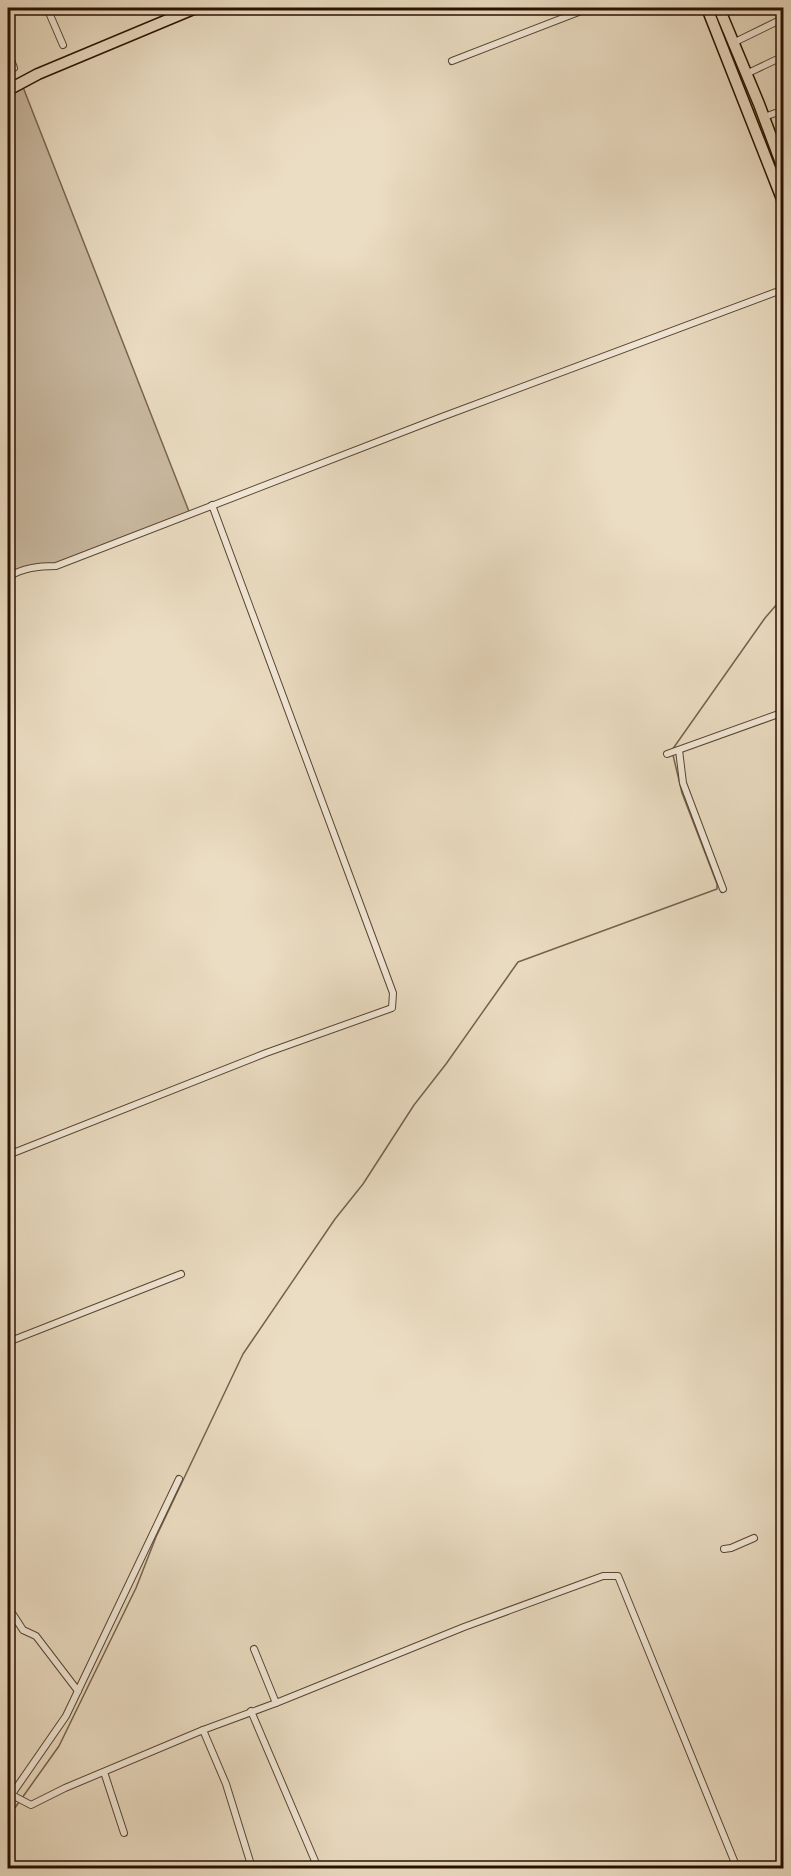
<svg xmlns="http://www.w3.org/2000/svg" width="791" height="1876" viewBox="0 0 791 1876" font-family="'IM FELL English',serif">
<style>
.green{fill:#cabaa2;stroke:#796651;stroke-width:1.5}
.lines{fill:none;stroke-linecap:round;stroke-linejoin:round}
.stream{stroke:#75624d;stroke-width:1.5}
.minor-casing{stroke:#594431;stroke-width:8}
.trunk-casing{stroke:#281100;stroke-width:13}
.minor{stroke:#f2e9d8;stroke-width:6}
.trunk{stroke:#ebddc3;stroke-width:10}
</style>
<rect width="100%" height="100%" fill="#ebddc3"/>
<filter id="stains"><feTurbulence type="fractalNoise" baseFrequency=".00333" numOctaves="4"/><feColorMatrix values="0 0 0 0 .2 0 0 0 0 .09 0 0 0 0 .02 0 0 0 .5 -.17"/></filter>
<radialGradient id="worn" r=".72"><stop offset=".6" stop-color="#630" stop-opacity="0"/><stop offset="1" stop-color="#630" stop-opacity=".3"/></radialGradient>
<!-- green -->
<path class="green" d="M 21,82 L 190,514 L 56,566 L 36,567 L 8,577 L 8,90 Z"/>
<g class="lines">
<!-- stream -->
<g class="stream">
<path d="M 672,750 L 765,618 L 784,596"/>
<path d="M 22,1798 L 59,1746 L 136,1588 L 156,1537 L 243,1354 L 335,1219 L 363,1184 L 414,1105 L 446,1064 L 518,962 L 717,889 L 717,884 L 682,793 L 673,755"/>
<path d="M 8,1818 L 19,1802"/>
</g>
<!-- minor casing -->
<g class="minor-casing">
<g id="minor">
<path d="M 47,8 L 63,45"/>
<path d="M 733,43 L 784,18"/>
<path d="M 8,52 L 14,68"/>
<path d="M 452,61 L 589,8"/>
<path d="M 746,74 L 784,56"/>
<path d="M 764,117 L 784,110"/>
<path d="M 8,577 C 23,568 38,566 56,566 L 439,418 L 784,289"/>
<path d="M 679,750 L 683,783 L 723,889"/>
<path d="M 667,754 L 784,712"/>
<path d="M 8,1155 L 266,1053 L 392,1008 L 393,993 L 212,505"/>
<path d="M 8,1342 L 181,1274"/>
<path d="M 724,1549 L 731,1548 L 754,1538"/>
<path d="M 8,1602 L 12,1613 L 23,1630 L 36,1636 L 78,1691"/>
<path d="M 254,1649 L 276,1703"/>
<path d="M 251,1711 L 318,1868"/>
<path d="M 203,1730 L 226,1784 L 252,1868"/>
<path d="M 104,1772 L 124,1833"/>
<path d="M 8,1793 L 31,1805 L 65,1788 L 203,1730 L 276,1703 L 464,1627 L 603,1576 L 618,1576 L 737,1868"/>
<path d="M 12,1794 L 66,1716 L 179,1479"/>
</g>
</g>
<!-- trunk casing -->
<g class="trunk-casing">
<g id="trunk">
<path d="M 707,8 L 784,204"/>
<path d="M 719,8 L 759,104 L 784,171"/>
<path d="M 8,90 L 38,74 L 196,8"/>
</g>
</g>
<!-- minor -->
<use href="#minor" class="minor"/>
<!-- trunk -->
<use href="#trunk" class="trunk"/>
</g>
<!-- margin -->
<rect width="791" height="1876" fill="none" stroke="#ebddc3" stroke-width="30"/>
<rect x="9" y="9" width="773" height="1858" fill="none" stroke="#281100" stroke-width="3"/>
<rect x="15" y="15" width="761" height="1846" fill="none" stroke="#281100" stroke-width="1.5"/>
<rect width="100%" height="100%" filter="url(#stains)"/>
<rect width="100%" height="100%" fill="url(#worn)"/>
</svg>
